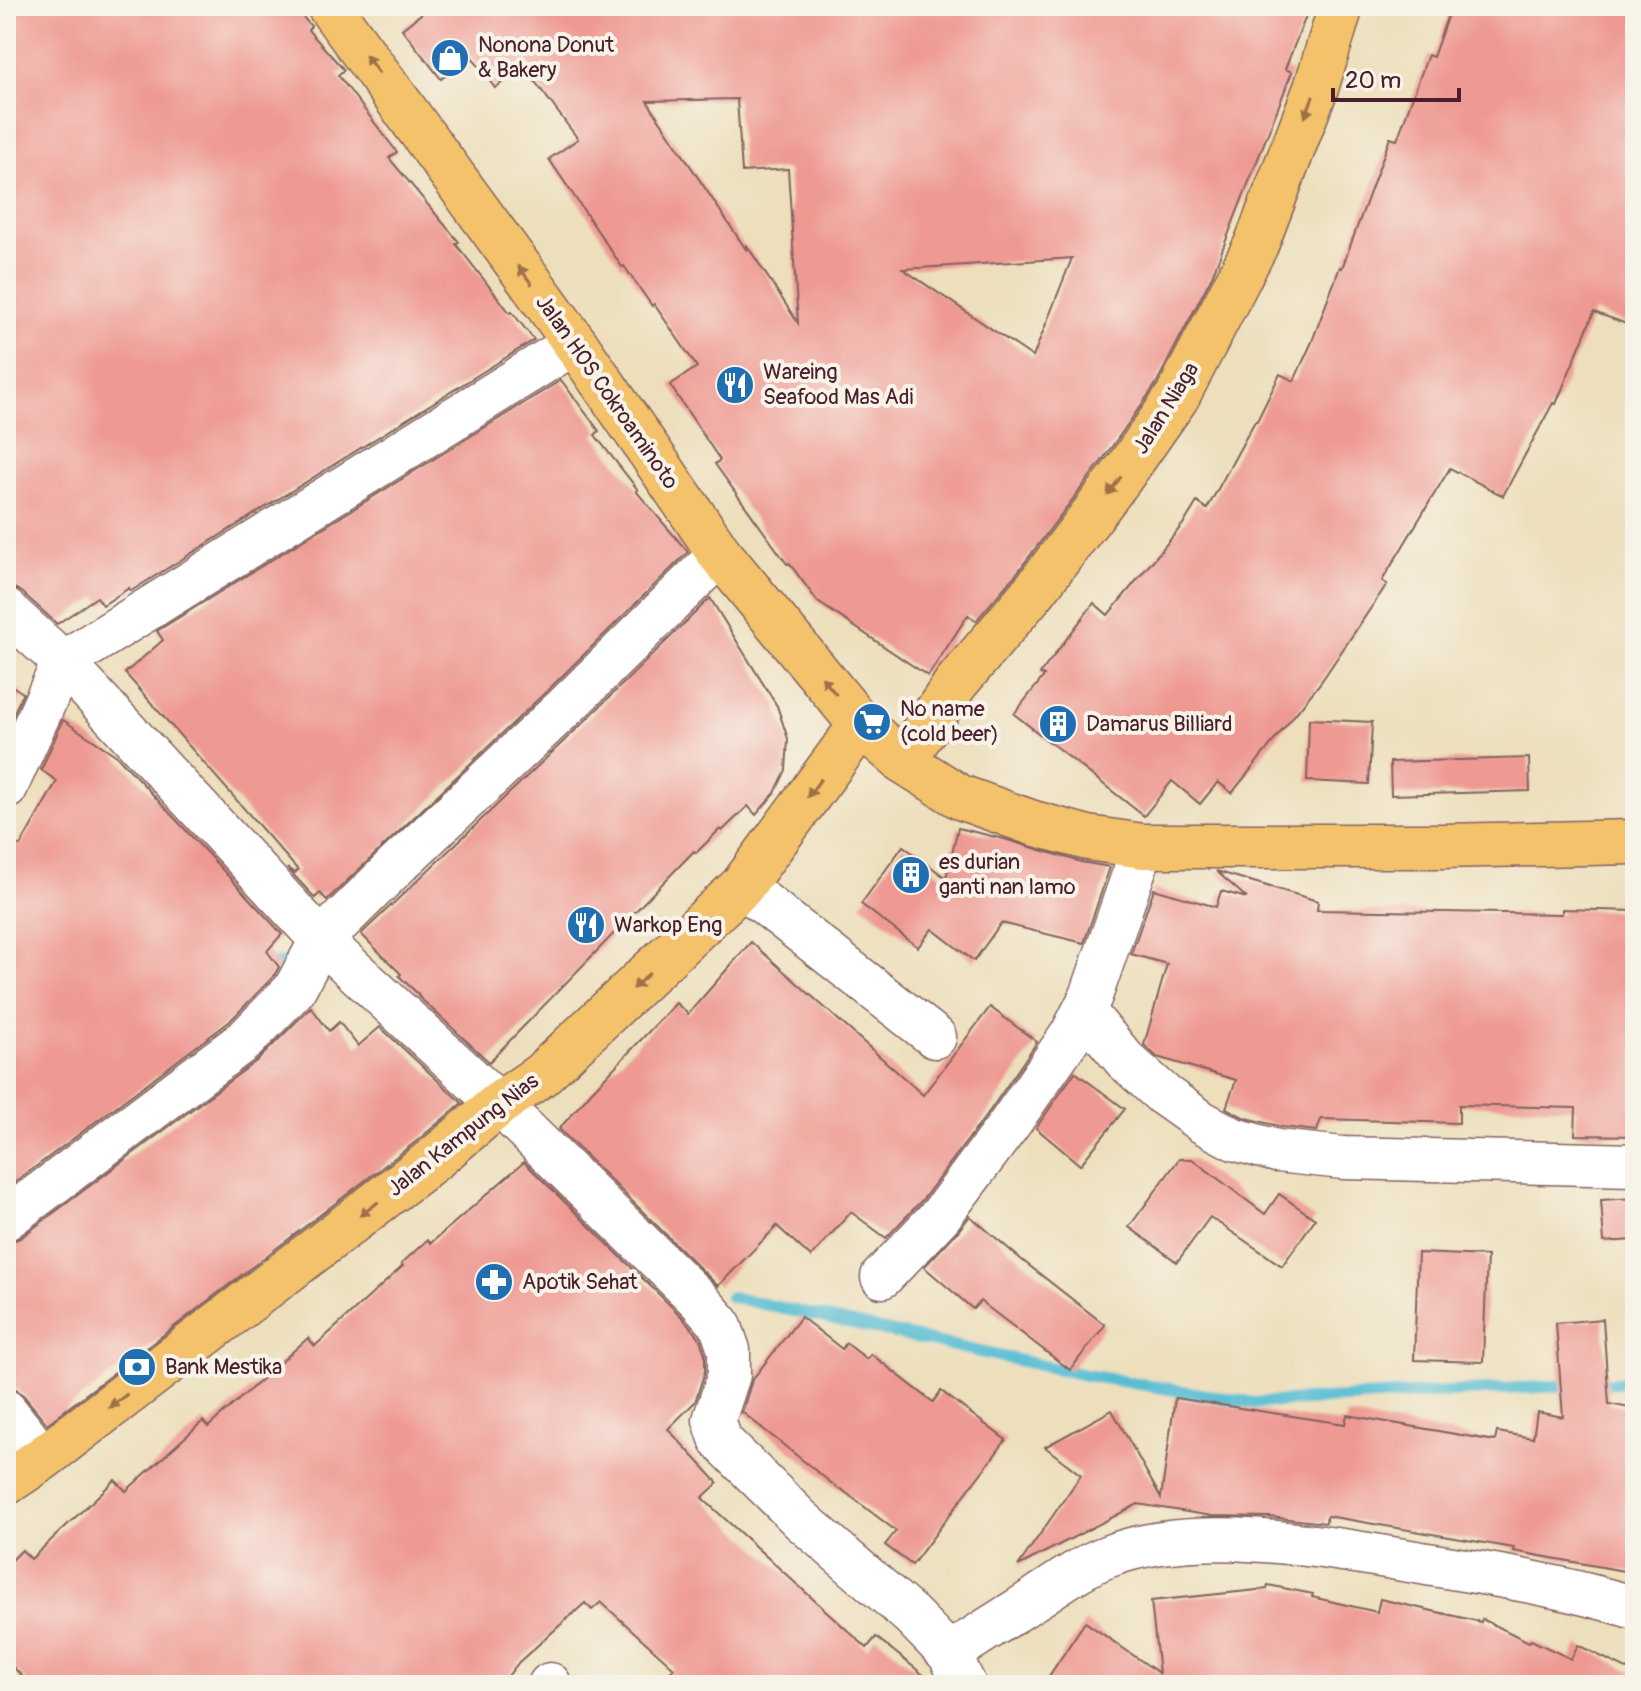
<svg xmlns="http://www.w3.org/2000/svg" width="1641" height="1691" viewBox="0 0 1641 1691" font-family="Pangolin,sans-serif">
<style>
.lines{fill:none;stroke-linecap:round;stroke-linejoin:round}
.stream{stroke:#56bdd3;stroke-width:12}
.building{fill:#ee9a93;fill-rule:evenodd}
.minor-casing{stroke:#83625e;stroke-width:45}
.major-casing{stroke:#83625e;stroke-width:47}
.minor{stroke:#fff;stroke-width:42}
.major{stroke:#f3c26a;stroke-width:44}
.oneway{fill:#9e704a}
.labels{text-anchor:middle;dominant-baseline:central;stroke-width:8;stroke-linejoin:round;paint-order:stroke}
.poi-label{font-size:22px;fill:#4a1f2b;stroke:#f7f3e8;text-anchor:start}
.street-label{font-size:22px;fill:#4a1f2b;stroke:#f7f3e8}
</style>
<rect width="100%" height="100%" fill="#f7f3e8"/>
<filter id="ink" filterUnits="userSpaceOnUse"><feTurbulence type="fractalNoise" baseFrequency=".0125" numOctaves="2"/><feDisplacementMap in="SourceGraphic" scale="16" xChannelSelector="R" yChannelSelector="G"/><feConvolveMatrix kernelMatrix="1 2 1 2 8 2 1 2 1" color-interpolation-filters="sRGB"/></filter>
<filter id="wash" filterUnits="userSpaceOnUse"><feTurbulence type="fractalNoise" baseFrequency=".006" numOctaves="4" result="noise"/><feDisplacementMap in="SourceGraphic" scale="32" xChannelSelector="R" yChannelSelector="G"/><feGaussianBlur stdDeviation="1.8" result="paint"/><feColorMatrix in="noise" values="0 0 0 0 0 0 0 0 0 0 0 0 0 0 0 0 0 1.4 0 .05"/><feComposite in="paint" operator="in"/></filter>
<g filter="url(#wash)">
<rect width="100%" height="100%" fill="#eddfbc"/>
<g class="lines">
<!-- stream -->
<g class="stream">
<path d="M 261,967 L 283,963"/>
<path d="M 731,1297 L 1085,1375 L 1254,1403 L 1576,1385"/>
<path d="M 1594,1384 L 1635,1382"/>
</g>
</g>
<g id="blocks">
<!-- building -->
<g class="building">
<path d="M 6,6 L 293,6 L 311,26 L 308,30 L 344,70 L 338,75 L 397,152 L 389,158 L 459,242 L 456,244 L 510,313 L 512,312 L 534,340 L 131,591 L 129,588 L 103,605 L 97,597 L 57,624 L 22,592 L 12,587 L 6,587 Z"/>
<path d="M 431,6 L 1310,6 L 1285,69 L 1292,72 L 1212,276 L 1156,384 L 1101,462 L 1016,574 L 976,621 L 968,615 L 928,676 L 818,602 L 789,563 L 787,564 L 715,464 L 720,460 L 670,385 L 697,367 L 654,304 L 652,306 L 624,266 L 622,267 L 549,159 L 578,139 L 524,67 L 495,88 L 471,56 L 441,79 L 402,29 ZM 737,99 L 742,172 L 788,169 L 798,323 L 746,244 L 747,251 L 647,101 ZM 1072,258 L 1033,357 L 903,269 Z"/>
<path d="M 1451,6 L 1635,6 L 1635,327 L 1594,312 L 1556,404 L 1553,403 L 1503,496 L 1450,468 L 1382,581 L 1387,584 L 1321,682 L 1232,793 L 1218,782 L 1200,804 L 1172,781 L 1144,816 L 1014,714 L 1044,676 L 1040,674 L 1094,603 L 1108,615 L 1184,523 L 1197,502 L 1207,509 L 1255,421 L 1257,421 L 1280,374 L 1294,381 L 1311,344 L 1340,267 L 1342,268 L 1390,138 L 1397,140 L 1428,55 L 1433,57 Z"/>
<path d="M 561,380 L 599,431 L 595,435 L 638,490 L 636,491 L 688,552 L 550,688 L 327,900 L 320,893 L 315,898 L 287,868 L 295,873 L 298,870 L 125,673 L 163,640 L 157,631 Z"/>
<path d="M 710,598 L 777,706 L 788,739 L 786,770 L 775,793 L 756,815 L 748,806 L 722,831 L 720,829 L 696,853 L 694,851 L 489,1062 L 418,996 L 419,995 L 399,976 L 401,974 L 361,934 L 584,722 Z"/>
<path d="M 6,682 L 23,693 L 6,730 Z"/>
<path d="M 1309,719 L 1372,722 L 1369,784 L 1307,781 Z"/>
<path d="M 63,720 L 117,756 L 282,934 L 267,951 L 279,967 L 274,976 L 229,1022 L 6,1189 L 6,837 L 20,846 L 57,781 L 41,770 Z"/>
<path d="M 1529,758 L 1530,791 L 1391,795 L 1390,762 Z"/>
<path d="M 958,828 L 1004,839 L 1081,862 L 1110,867 L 1084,943 L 1001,923 L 974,961 L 932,929 L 918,947 L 861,904 L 903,846 L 946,878 Z"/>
<path d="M 1216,871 L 1318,901 L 1317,910 L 1562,914 L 1562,909 L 1635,911 L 1635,1136 L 1575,1135 L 1576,1108 L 1459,1105 L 1459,1123 L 1321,1119 L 1317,1131 L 1282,1127 L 1243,1117 L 1226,1108 L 1236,1080 L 1157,1057 L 1144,1045 L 1167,964 L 1131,954 L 1154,889 L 1216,907 L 1221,891 L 1247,898 Z"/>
<path d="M 751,942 L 923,1095 L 990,1007 L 1037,1042 L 991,1109 L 923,1199 L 886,1238 L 851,1212 L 811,1257 L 777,1226 L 718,1286 L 559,1129 L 592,1091 L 676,1003 L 688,1014 Z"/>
<path d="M 311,1007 L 329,1031 L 339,1022 L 358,1046 L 380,1027 L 462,1103 L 418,1140 L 47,1424 L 24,1396 L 16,1389 L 6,1388 L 6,1243 L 20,1238 L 259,1059 Z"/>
<path d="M 1075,1072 L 1125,1109 L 1080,1165 L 1036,1128 Z"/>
<path d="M 1179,1159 L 1192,1159 L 1265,1214 L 1279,1194 L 1315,1219 L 1282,1266 L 1210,1217 L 1177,1262 L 1129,1227 Z"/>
<path d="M 524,1162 L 681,1316 L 699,1337 L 705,1354 L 705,1371 L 695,1402 L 668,1429 L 718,1483 L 702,1498 L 867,1648 L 876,1637 L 936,1685 L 659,1685 L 674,1668 L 601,1602 L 592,1610 L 585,1603 L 519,1662 L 501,1685 L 31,1685 L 6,1660 L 6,1566 L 22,1550 L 31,1559 L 115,1480 L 126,1491 L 203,1421 L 208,1427 L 308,1338 L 315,1346 L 403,1266 L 401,1264 L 427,1240 L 431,1243 Z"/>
<path d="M 1635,1198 L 1635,1240 L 1604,1242 L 1601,1200 Z"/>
<path d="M 970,1216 L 1022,1260 L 1105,1325 L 1070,1370 L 980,1301 L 973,1309 L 924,1267 L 958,1231 Z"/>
<path d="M 1418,1253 L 1487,1256 L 1483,1362 L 1414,1360 Z"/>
<path d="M 801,1317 L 842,1349 L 846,1343 L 867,1359 L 871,1354 L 933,1402 L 941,1391 L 1006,1440 L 912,1565 L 885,1545 L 896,1531 L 841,1489 L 840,1490 L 742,1412 L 752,1380 Z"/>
<path d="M 1603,1319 L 1609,1404 L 1635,1409 L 1635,1573 L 1513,1551 L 1514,1548 L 1327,1516 L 1326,1523 L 1270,1517 L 1212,1516 L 1138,1504 L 1018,1566 L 1081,1475 L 1045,1447 L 1112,1410 L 1161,1498 L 1175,1398 L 1345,1424 L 1347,1415 L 1495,1441 L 1497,1432 L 1533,1438 L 1537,1412 L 1563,1417 L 1556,1323 Z"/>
<path d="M 1268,1585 L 1313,1594 L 1312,1597 L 1377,1612 L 1380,1599 L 1481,1622 L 1482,1619 L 1529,1642 L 1531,1640 L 1571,1659 L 1578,1645 L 1635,1673 L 1635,1685 L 1043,1685 L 1085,1622 L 1159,1673 L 1151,1601 L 1267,1589 Z"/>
</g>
</g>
</g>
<g filter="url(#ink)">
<use href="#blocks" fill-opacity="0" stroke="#83625e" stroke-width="2"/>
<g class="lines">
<!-- minor casing -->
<g class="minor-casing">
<g id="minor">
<path d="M 6,610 L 63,662 L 321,940 L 499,1104 L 698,1299 L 720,1324 L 729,1350 L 729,1375 L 714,1420 L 721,1441 L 801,1520 L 911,1615 L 949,1654 L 965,1685"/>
<path d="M 6,788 L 63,662 L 575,343"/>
<path d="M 742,886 L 935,1037"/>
<path d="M 1084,1011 L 1125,1060 L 1164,1095 L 1202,1122 L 1234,1139 L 1277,1151 L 1343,1158 L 1635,1165"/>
<path d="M 6,1219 L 245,1040 L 294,990 L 321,940 L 399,863 L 567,705 L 720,554"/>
<path d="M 882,1277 L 941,1215 L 1010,1123 L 1071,1035 L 1091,996 L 1143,846"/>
<path d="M 6,1411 L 43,1458"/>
<path d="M 949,1654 C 978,1635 1007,1617 1036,1598 C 1060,1582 1082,1566 1109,1556 C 1199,1522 1335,1548 1427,1564 C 1497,1575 1568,1587 1635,1608"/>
<path d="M 549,1685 L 550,1684"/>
</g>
</g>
<!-- major casing -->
<g class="major-casing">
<g id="major">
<path d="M 329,6 L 575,343 L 720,554 L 861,725 L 903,761 L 960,797 L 1033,823 L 1088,838 L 1143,846 L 1442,846 L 1635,842"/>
<path d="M 903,761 L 956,683 L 1035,590 L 1121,477 L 1177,397 L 1256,245 L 1316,88 L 1341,6"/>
<path d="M 6,1483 L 43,1458 L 434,1159 L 499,1104 L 541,1075 L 742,886 L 861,725"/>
</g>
</g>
<!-- minor -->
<use href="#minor" class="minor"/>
<!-- major -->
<use href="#major" class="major"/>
</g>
<!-- one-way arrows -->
<defs><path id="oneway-solid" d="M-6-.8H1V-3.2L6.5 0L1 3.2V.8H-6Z" transform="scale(2)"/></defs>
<g class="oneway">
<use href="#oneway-solid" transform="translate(372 64) rotate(-126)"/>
<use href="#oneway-solid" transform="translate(1309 107) rotate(111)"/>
<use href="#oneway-solid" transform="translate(525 275) rotate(-126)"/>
<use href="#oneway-solid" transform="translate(1114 486) rotate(127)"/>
<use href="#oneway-solid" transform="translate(829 686) rotate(-129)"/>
<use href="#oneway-solid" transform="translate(814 788) rotate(127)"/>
<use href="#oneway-solid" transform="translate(641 981) rotate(137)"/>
<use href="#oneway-solid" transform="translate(369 1209) rotate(143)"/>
<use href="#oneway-solid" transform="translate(118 1401) rotate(143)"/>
</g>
</g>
<!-- icons -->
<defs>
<g id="shop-disc" transform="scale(2)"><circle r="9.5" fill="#1f6fb2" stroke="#f7f3e8"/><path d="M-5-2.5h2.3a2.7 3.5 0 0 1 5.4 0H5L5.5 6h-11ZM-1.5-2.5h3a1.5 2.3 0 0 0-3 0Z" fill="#fff"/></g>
<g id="restaurant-disc" transform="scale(2)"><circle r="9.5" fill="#1f6fb2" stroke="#f7f3e8"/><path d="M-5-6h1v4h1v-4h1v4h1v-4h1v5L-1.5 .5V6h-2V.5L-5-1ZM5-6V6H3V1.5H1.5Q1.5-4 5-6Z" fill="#fff"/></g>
<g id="supermarket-disc" transform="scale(2)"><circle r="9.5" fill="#1f6fb2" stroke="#f7f3e8"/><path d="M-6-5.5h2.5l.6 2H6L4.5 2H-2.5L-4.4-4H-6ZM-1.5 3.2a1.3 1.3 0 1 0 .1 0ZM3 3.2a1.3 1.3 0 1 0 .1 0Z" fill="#fff"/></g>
<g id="building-disc" transform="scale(2)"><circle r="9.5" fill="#1f6fb2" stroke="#f7f3e8"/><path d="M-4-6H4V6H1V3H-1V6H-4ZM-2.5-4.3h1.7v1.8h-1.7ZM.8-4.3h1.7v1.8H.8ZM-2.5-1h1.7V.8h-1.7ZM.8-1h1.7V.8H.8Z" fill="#fff"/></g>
<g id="pharmacy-disc" transform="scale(2)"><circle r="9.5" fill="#1f6fb2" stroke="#f7f3e8"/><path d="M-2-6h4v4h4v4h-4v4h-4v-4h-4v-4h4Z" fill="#fff"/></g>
<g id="bank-disc" transform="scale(2)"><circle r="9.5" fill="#1f6fb2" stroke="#f7f3e8"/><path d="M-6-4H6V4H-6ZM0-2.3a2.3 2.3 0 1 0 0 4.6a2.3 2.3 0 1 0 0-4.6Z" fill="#fff"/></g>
</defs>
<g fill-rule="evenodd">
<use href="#shop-disc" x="450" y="58"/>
<use href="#restaurant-disc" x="735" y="385"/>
<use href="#supermarket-disc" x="872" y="722"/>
<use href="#building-disc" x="1058" y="724"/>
<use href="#building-disc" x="911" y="875"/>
<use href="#restaurant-disc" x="586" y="925"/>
<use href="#pharmacy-disc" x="494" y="1282"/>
<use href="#bank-disc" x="137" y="1367"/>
</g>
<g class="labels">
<!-- poi labels -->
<g class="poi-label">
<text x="478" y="45">Nonona Donut<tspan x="478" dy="25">&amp; Bakery</tspan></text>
<text x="763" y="372">Wareing<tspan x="763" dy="25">Seafood Mas Adi</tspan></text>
<text x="900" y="709">No name<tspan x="900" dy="25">(cold beer)</tspan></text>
<text x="1086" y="724">Damarus Billiard</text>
<text x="939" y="862">es durian<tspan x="939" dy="25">ganti nan lamo</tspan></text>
<text x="614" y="925">Warkop Eng</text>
<text x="522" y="1282">Apotik Sehat</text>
<text x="165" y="1367">Bank Mestika</text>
</g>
<!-- street labels -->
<g class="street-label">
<text transform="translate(607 392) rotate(55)">Jalan HOS Cokroaminoto</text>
<text transform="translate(1166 408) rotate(-58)">Jalan Niaga</text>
<text transform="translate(463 1135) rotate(-38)">Jalan Kampung Nias</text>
</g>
</g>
<!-- margin -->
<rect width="1641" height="1691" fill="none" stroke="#f7f3e8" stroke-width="32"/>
<!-- scale -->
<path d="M1333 88v12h126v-12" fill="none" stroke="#4a1f2b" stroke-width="4"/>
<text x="1345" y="88" font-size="24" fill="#4a1f2b" stroke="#f7f3e8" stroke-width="6" paint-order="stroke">20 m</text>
</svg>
